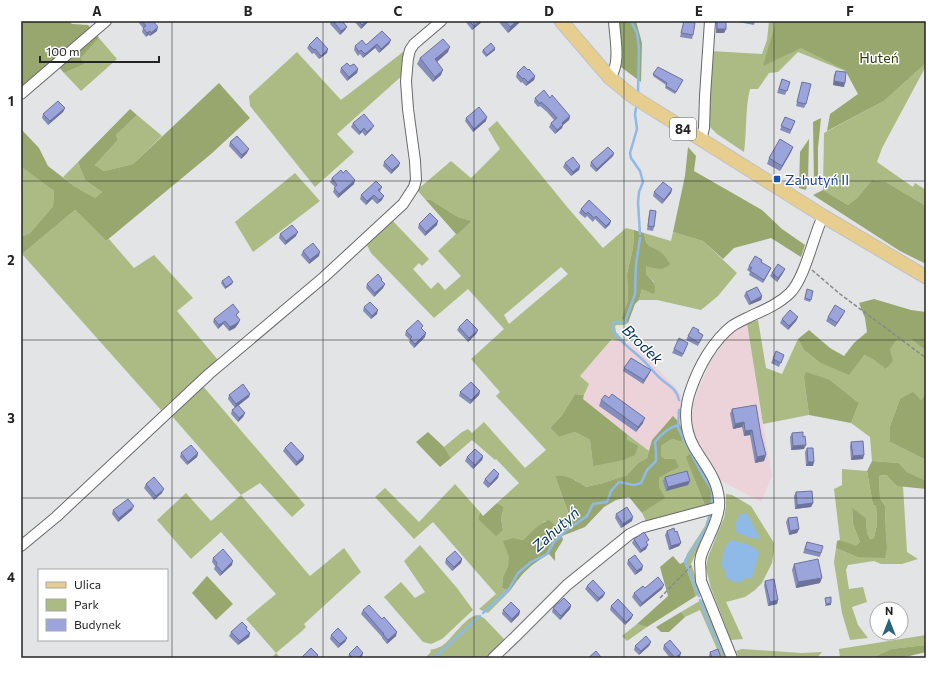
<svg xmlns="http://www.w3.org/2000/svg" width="947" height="679" viewBox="0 0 947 679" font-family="Commissioner,sans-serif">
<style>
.industrial{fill:#ecd3da}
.green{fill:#abbb83;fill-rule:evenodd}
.forest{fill:#97a76e}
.water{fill:#8fbae8}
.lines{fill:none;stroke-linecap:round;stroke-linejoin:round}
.stream{stroke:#8fbae8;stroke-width:2.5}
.minor-casing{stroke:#69696b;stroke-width:12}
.major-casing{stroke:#c2c2c2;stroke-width:15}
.path{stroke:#88898a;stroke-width:1.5;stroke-dasharray:4 2;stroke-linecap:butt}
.minor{stroke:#fff;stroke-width:10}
.major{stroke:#e7ce8e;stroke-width:13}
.wall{fill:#858dbc}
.shaded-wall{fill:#6c7399}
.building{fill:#9ba4db;stroke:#6c7399}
.grid{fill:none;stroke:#242425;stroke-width:1;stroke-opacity:0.55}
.transit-dot{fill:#1a4fb4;stroke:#fff;stroke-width:1.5}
.labels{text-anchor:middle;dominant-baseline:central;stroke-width:3;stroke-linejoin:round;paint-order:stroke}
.shield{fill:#fff;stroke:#666;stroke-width:1}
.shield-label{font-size:13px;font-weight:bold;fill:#242425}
.park-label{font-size:14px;fill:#303a0e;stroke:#fff}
.transit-label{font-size:14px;fill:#164399;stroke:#fff;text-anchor:start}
.water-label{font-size:15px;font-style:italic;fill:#01315a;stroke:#fff}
.neatline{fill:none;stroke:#242425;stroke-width:1.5}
.grid-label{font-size:13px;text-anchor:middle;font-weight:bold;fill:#242425}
</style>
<rect width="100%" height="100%" fill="#e3e4e6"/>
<!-- industrial -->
<g class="industrial">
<path d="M 747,323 L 757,390 L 772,476 L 761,502 L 720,480 L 694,435 L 691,423 L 693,405 L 700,385 L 713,357 L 732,333 Z"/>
<path d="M 613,339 L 632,345 L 655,366 L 676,388 L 682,398 L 683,431 L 676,418 L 652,440 L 649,451 L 583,399 L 589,384 L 580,376 Z"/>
</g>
<!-- green -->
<g class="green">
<path d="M 769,21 L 926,21 L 850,73 L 798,52 L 778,72 L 769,73 L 758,89 L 750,89 C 745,109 747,131 744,152 L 717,134 L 708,125 L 710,51 L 762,54 L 767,40 Z"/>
<path d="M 99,38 L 117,59 L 81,91 L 64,73 L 85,64 L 81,58 Z"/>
<path d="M 297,52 L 341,100 L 403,52 L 404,74 L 337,134 L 354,152 L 315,187 L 250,106 L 249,96 Z"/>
<path d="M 926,63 L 926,66 L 882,148 L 877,162 L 913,187 L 915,183 L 926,190 L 926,206 L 886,182 L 872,180 L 857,198 L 848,205 L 823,190 L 824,133 L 884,101 Z"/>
<path d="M 137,115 L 162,136 L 133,164 L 104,171 L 95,165 L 118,140 L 116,135 Z"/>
<path d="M 497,121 L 568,208 L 603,248 L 626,228 L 634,230 L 633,248 L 627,274 L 628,300 L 621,319 L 628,323 L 624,325 L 617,325 L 615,326 L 616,332 L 626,343 L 612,339 L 580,376 L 589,384 L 584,395 L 575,394 L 562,415 L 550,428 L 559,437 L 575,432 L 590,440 L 593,466 L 627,440 L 628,435 L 649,451 L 647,458 L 638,463 L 627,475 L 603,483 L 586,487 L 575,480 L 555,476 L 571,520 L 560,530 L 545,521 L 533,531 L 523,540 L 514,538 L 508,566 L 503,577 L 502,588 L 510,591 L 488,613 L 479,609 L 496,594 L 433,522 L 414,539 L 375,497 L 385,488 L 419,522 L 455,484 L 480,512 L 478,519 L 503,530 L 501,518 L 504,507 L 497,503 L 519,483 L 496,459 L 495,460 L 472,440 L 451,458 L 444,447 L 462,432 L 468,429 L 472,433 L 484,422 L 525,468 L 546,450 L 496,396 L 500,392 L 471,359 L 504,329 L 468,289 L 434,318 L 371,253 L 366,243 L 391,219 L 429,259 L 422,266 L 419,263 L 413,269 L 431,289 L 438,282 L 445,290 L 461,276 L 438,251 L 456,234 L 458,234 L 472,221 L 458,217 L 431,200 L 425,199 L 417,190 L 451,161 L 471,178 L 500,149 L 488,129 ZM 561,267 L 568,274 L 509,324 L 504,315 Z"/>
<path d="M 78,162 L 85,180 L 102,192 L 95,198 L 74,186 L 63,177 Z"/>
<path d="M 22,166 L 54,191 L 53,206 L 30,233 L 21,237 L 21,168 Z"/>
<path d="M 295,173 L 320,201 L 253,252 L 235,222 Z"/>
<path d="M 75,210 L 106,241 L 109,239 L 134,268 L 154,255 L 193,298 L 177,311 L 218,360 L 161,410 L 22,254 Z"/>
<path d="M 673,232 L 703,241 L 737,273 L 718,296 L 701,310 L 657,300 L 639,300 L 642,289 L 654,282 L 646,274 L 646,266 L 663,254 C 651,248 646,247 644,233 L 671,241 Z"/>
<path d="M 758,320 L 766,368 L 782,374 L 798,339 L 804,350 L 819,362 L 864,355 L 874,360 L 887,369 L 890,350 L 895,340 L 911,339 L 926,351 L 926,393 L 921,400 L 900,399 L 890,426 L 890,442 L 926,460 L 926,483 L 923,479 L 907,472 L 899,463 L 872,461 L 870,437 L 851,423 L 859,403 L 830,380 L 804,378 L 809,415 L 763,424 L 747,323 Z"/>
<path d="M 202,385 L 305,505 L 292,517 L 260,483 L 241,495 L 310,576 L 344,548 L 361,572 L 304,624 L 306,627 L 302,631 L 276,653 L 281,658 L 271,658 L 276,653 L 246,619 L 276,594 L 221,532 L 191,559 L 157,520 L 186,493 L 211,521 L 241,495 L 171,415 Z"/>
<path d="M 683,431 L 693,451 L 687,457 L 693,476 L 706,508 L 646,521 L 642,513 L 664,498 L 659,487 L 659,478 L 672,471 L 675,459 L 665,459 L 661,456 L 661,446 L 672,439 L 682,442 Z"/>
<path d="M 842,469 L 867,471 L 873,505 L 876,506 L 877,524 L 874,538 L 870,539 L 867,533 L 866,518 L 852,509 L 853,524 L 860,542 L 856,547 L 840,540 L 834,489 L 842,485 Z"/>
<path d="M 886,475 L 897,486 L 903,486 L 907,552 L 918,559 L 902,564 L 881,564 L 874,561 L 848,565 L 846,570 L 849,589 L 863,587 L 867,602 L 852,607 L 858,625 L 868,638 L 850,640 L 842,613 L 834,562 L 836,548 L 857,557 L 887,547 L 886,535 L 885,506 L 880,498 L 879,476 Z"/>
<path d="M 726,494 L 732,495 L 751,506 L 774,543 L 774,550 L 772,563 L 762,583 L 755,590 L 745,597 L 726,602 L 743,639 L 731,640 L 711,588 L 706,568 L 708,557 L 724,518 L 726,506 Z"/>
<path d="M 709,513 L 713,513 L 706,535 L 696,553 L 691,564 L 701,592 L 696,596 L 684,562 L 687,554 L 705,526 Z"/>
<path d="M 420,545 L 457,588 L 473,610 L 442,639 L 431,644 L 423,642 L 384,597 L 401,582 L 415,598 L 425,592 L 404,561 Z"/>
<path d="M 703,599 L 704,601 L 728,658 L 721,658 L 700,610 L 685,617 L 681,612 Z"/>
<path d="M 477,615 L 484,618 L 506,641 L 486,658 L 427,658 L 426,657 L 431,652 L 430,650 C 434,649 438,648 442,646 C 453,638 464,618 477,615 Z"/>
<path d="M 637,624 L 647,627 L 627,641 L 622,636 Z"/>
<path d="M 926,635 L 926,645 L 891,649 L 872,658 L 840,658 L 839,649 Z"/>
<path d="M 742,649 L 801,653 L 822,652 L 817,658 L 739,658 L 736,651 Z"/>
</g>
<!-- forest -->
<g class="forest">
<path d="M 21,21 L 69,21 L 72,24 L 88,25 L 91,28 L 21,91 Z"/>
<path d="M 616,21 L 636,21 L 642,43 L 641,82 L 621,67 Z"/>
<path d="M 774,21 L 926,21 L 926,63 L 884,101 L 827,131 L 830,114 L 858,94 L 845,70 L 801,48 L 763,66 L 775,25 Z"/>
<path d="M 96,34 L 99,38 L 81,58 L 85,64 L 64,73 L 58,66 Z"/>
<path d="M 219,83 L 250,118 L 211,154 L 106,241 L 75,210 L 22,254 L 21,253 L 21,237 L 30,233 L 53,206 L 54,191 L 22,167 L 21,168 L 21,129 L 39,148 L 48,166 L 74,186 L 95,198 L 102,192 L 85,180 L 78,162 L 130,109 L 137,115 L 116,135 L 118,140 L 95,165 L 104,171 L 133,164 Z"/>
<path d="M 821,118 L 818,148 L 818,179 L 814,184 L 813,122 Z"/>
<path d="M 809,139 L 808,181 L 806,190 L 799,188 L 800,152 Z"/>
<path d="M 688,147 L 696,156 L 694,171 L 762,210 L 782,229 L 805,245 L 801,257 L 771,238 L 734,248 L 723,259 L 703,241 L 673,232 L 685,176 Z"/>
<path d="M 872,180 L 886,182 L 926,206 L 926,264 L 900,251 L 813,195 L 823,190 L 848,205 L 857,198 Z"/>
<path d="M 425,199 L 431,200 L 458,217 L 472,221 L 458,234 L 456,234 Z"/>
<path d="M 634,230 L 644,233 C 647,250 651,245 662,253 C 665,256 668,261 670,264 C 663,272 655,268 646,266 L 646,274 C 652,280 657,284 654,294 L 642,289 L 639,300 L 635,304 L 628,323 L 621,319 L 628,300 L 627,274 L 633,248 Z"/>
<path d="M 874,299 L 911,310 L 926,312 L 926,351 L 911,339 L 896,340 L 890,350 L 893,361 L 886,369 L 874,360 L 864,355 L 849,375 L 819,362 L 804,350 L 798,339 L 809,330 L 830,348 L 844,356 L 854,343 L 867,332 L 865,318 L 859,303 Z"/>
<path d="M 806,372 L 830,380 L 859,403 L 851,423 L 809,415 L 804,378 Z"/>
<path d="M 913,392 L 921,400 L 926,393 L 926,460 L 890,442 L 890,426 L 900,399 Z"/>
<path d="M 575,394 L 584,395 L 583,399 L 628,435 L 627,440 L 638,446 L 635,455 L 623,460 L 593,466 L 590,440 L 575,432 L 559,437 L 550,428 L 562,415 Z"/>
<path d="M 673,416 C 682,424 683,431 682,442 L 672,439 L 661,446 L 661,456 L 665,459 L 675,459 L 679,467 L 659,478 L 659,487 L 665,498 L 642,513 L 629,497 L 616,500 L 604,507 L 585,527 L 562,536 L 563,540 L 555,553 L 555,561 L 549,554 C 530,565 522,573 510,591 L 502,588 L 503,577 L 508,566 L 509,557 L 503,541 L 514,538 L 523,540 C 531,533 539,523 549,520 L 560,530 L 571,520 L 555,476 C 567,474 577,481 586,487 L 603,483 L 627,475 L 638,463 L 647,458 L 652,440 Z"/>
<path d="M 428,432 L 444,447 L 451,458 L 440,467 L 416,442 Z"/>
<path d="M 693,451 L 715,491 L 715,504 L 706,508 L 693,476 L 686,457 Z"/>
<path d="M 872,461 L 899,463 L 907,472 L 923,479 L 926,483 L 926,489 L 897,486 L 886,475 L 879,476 L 880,498 L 885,506 L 886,534 L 887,547 L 885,558 L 857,557 L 836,548 L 837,541 L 840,540 L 856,546 L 860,542 L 853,524 L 852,508 L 866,518 L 867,533 L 870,539 L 874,538 L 877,524 L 876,506 L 873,505 L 867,471 Z"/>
<path d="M 497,503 L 504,507 L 501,518 L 503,530 L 496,536 L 478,519 L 480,512 L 483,516 Z"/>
<path d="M 673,556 L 680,564 L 684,562 L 696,596 L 647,627 L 637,624 L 668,596 L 660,567 Z"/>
<path d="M 207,576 L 233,604 L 216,620 L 192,593 Z"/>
<path d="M 681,612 L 685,617 L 669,632 L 661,632 L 656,627 Z"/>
<path d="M 926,645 L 926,652 L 901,658 L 872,658 L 891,649 Z"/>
</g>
<!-- water -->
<g class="water">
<path d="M 742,513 L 748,515 L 760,539 L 747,537 L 736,532 C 734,526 737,517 742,513 Z"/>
<path d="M 732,540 C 741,543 754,544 759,553 L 752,578 L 750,579 L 747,577 L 741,582 C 734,583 730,581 725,576 L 725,571 L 722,567 C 722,558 723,545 732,540 Z"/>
</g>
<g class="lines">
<!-- stream -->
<g class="stream">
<path d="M 631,21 L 637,33 L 639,49 L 638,92"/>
<path d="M 636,108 L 635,114 L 637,129 L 630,153 L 631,158 L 640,171 L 643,182 L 639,192 L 638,202 L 640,234"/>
<path d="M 640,238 L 636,264 L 635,294 L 625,322 L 622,323 L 614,322 L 612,329 C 617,340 635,352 644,361 C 650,367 655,374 661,379 C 669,386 677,389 679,400"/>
<path d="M 679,410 L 678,428 L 702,474 L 712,490 L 712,506"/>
<path d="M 699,596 L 685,561 L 706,529 L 710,514"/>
<path d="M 700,600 L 713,634 L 726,658"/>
<path d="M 483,613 L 509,589 L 518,573 L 531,562 L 547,554 L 554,542 L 560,537 L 564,532 L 587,516 L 593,504 L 607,502 L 611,491 L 619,482 L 634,485 L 641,483 L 647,470 L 656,461 L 656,452 L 655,442 C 661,434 668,428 678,425"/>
<path d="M 434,658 L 480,616"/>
</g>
<!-- minor casing -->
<g class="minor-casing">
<g id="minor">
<path d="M 610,78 C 621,63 615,39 614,21"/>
<path d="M 21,94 L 106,21"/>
<path d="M 701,140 L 704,128 L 705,96 L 710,21"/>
<path d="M 21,546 L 56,517 L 209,374 L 324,277 L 403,204 L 414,187 L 416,180 L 415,161 L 408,109 L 406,81 L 408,58 L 410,50 L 414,44 L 441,21"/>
<path d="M 493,658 L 515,637 L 567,585 L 630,534 L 644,527 L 719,507"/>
<path d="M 732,658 L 701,581 L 700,562 L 701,556 C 707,538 721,518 719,499 C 717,478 704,464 694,447 C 684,429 684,408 691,389 C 699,366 713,341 732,326 C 738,322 745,319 751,316 C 764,310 779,304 790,293 C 805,278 813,237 823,216"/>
</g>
</g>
<!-- major casing -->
<g class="major-casing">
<path id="major" d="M 561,21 L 610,78 L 632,96 L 823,216 L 926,277"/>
</g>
<!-- path -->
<g class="path">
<path d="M 812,270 L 840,294 L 926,358"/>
<path d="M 660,598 L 691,566"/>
</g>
<!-- minor -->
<use href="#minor" class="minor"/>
<!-- major -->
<use href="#major" class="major"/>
</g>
<!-- wall -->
<g class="wall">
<path d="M 140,21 L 153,21 L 157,31 L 150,36 L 148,35 L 146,37 L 142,32 L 143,28 L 139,23 Z"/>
<path d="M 331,21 L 342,21 L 347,27 L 345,30 L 340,35 L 330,24 Z"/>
<path d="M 354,21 L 368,21 L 367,23 L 361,29 Z"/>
<path d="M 465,21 L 483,21 L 472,30 Z"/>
<path d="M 498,21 L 520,21 L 519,23 L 508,33 Z"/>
<path d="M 684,21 L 693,35 L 692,39 L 680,37 Z"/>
<path d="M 716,21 L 726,21 L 726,29 L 724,33 L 716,33 Z"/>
<path d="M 733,21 L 755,21 L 754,25 Z"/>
<path d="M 391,40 L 389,44 L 379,53 L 375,48 L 363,58 L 360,54 L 358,56 L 354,50 L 355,46 L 366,45 Z"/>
<path d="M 309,45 L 327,53 L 319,59 L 314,53 L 312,54 L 307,48 Z"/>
<path d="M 495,48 L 495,50 L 486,57 L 482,52 L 483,50 Z"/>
<path d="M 448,52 L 437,62 L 441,75 L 433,82 L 417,64 L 420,58 Z"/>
<path d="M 350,66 L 358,69 L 357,73 L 347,81 L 340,72 L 341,68 Z"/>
<path d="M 528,70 L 535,76 L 534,80 L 526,86 L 522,82 L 521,83 L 516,77 L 517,73 Z"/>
<path d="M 836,71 L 844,87 L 833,85 L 834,75 Z"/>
<path d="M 653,74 L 682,82 L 675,94 L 665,88 L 666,85 L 653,76 Z"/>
<path d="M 782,79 L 790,82 L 785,95 L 777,93 Z"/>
<path d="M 802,82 L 806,104 L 804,108 L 796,106 Z"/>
<path d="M 535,98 L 550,98 L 570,116 L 569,120 L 563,125 L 562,128 L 555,134 L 549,127 L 551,123 L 554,120 L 547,112 L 540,106 L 538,107 L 534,102 Z"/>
<path d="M 65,108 L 63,112 L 48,125 L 42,118 L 43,114 Z"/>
<path d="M 785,117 L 795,121 L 790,134 L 780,130 Z"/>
<path d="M 466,118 L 486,121 L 473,132 L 465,121 Z"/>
<path d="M 353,123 L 372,129 L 365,136 L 362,132 L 359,135 L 351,127 Z"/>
<path d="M 230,142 L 247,153 L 241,159 L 229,146 Z"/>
<path d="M 793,147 L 791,152 L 780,171 L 767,164 L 769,158 Z"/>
<path d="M 614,153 L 613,156 L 596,172 L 590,166 L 591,162 Z"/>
<path d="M 384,162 L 399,166 L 391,174 L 383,166 Z"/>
<path d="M 565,163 L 580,166 L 579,170 L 571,176 L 563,167 Z"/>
<path d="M 332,178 L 354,184 L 338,198 L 333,192 L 335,187 L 330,182 Z"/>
<path d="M 382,187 L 380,192 L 382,200 L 377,204 L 372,199 L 366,205 L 360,199 L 361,195 Z"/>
<path d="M 672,189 L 671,193 L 662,204 L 653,196 L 654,192 Z"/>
<path d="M 589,200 L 610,224 L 605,229 L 595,219 L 593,222 L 587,216 L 585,218 L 579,213 L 581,209 Z"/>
<path d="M 650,210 L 654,227 L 653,231 L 647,230 L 649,214 Z"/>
<path d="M 419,224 L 437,225 L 425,236 L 418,228 Z"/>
<path d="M 280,234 L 296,236 L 285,245 L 279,238 Z"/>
<path d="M 303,251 L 319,256 L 309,264 L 301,255 Z"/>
<path d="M 762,260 L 762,263 L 771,268 L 769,272 L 763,283 L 749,275 L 750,272 L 747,270 L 749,266 Z"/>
<path d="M 785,269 L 783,273 L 777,282 L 770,276 L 772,273 Z"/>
<path d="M 381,280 L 385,284 L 383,288 L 374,297 L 366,288 L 367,284 Z"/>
<path d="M 222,281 L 233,282 L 232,284 L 225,289 L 221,283 Z"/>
<path d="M 807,289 L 813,291 L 810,302 L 804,300 Z"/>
<path d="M 746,292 L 762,296 L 761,300 L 749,305 L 744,296 Z"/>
<path d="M 364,307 L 377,314 L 371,319 L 363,311 Z"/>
<path d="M 843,315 L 835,327 L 826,321 L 828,317 Z"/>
<path d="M 237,316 L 240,320 L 238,324 L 235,328 L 229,331 L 223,324 L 218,329 L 213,322 L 214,319 L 238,316 Z"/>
<path d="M 798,317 L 796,321 L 788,330 L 780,323 L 782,319 Z"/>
<path d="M 459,327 L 478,330 L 476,334 L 468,342 L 457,330 Z"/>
<path d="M 422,329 L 425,337 L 414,348 L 409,342 L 410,340 L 405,335 L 406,331 Z"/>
<path d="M 699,332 L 703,335 L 698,346 L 686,340 L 688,336 Z"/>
<path d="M 687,346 L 682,357 L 672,353 L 674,349 Z"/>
<path d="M 776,351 L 784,355 L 779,367 L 771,363 Z"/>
<path d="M 624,368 L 651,370 L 649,374 L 643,384 L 623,371 Z"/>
<path d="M 480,391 L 479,395 L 470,404 L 459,396 L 460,392 Z"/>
<path d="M 229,395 L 249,397 L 238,406 L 245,413 L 243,417 L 238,422 L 231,414 L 232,410 L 235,408 L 228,399 Z"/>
<path d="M 601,400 L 643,423 L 636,432 L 599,406 Z"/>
<path d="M 732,409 L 761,435 L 766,455 L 764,461 L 755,463 L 750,435 L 744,436 L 742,427 L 733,429 L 730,414 Z"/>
<path d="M 792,433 L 804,449 L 791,450 L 790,437 Z"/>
<path d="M 851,442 L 863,459 L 851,460 L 850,446 Z"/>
<path d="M 285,448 L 304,456 L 303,460 L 296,466 L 283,451 Z"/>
<path d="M 807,448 L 813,466 L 806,466 L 805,452 Z"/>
<path d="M 181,453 L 198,453 L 197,457 L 187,465 L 180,457 Z"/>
<path d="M 483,456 L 482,460 L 473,469 L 465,461 L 467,457 Z"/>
<path d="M 665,477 L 690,481 L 688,485 L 666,491 L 663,481 Z"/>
<path d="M 498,478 L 488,488 L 483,483 L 485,479 Z"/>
<path d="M 146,484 L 162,493 L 154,500 L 144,488 Z"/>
<path d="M 796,492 L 813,503 L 811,507 L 795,509 L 794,496 Z"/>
<path d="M 113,510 L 132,510 L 118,522 L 112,514 Z"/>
<path d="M 616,514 L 632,521 L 621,528 L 615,518 Z"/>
<path d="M 788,518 L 799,529 L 797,533 L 789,535 L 786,522 Z"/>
<path d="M 667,531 L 675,532 L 681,543 L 679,546 L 669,550 L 665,535 Z"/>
<path d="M 634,539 L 648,544 L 646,549 L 640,553 L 632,543 Z"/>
<path d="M 807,542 L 821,553 L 820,557 L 803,553 Z"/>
<path d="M 213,558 L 232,565 L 220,576 L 214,569 L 215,566 L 212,562 Z"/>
<path d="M 446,559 L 462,559 L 461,563 L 452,571 L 445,563 Z"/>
<path d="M 628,560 L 642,570 L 635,575 L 627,564 Z"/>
<path d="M 794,564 L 820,583 L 796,588 L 792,570 Z"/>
<path d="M 765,581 L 778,600 L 777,604 L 768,606 L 764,585 Z"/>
<path d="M 587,586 L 605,593 L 603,597 L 597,602 L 585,589 Z"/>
<path d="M 645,588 L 662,589 L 640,607 L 632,597 L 634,593 Z"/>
<path d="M 571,605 L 570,609 L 560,620 L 552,612 L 553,608 Z"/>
<path d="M 611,606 L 633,615 L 631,619 L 625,625 L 610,610 Z"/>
<path d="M 363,610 L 396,636 L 387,644 L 382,638 L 382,637 L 361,614 Z"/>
<path d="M 503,610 L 520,611 L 519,615 L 511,623 L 502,614 Z"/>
<path d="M 246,629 L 250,633 L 249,637 L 238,645 L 229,636 L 231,632 Z"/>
<path d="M 331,635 L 347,638 L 345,642 L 338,648 L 330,639 Z"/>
<path d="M 651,642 L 649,646 L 639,655 L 634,650 L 635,646 Z"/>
<path d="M 664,645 L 680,657 L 678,658 L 670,658 L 663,649 Z"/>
<path d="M 710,652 L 721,658 L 709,658 L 709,656 Z"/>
<path d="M 349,654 L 362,657 L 361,658 L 348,658 Z"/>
</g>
<!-- shaded-wall -->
<g class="shaded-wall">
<path d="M 367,21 L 368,21 L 367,23 L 361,29 L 362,25 Z"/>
<path d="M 480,21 L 483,21 L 472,30 L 474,26 Z"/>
<path d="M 517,21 L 520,21 L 519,23 L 508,33 L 510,27 Z"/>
<path d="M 158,27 L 157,31 L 150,36 L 151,33 Z"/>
<path d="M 347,27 L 345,30 L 340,35 L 341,31 Z"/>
<path d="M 717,29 L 726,29 L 724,33 L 716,33 Z"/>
<path d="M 150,31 L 148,35 L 146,37 L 147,33 Z"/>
<path d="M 391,40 L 389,44 L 379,53 L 381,49 Z"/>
<path d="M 377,44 L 375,48 L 363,58 L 365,54 Z"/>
<path d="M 450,47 L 448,52 L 433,65 L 435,59 Z"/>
<path d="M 495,48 L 495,50 L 486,57 L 487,55 Z"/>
<path d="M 328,49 L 327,53 L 319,59 L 321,56 Z"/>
<path d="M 358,69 L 357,73 L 347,81 L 349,77 Z"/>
<path d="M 443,70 L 441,75 L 433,82 L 435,77 Z"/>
<path d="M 535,76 L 534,80 L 526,86 L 528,82 Z"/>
<path d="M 834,81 L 845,83 L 844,87 L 833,85 Z"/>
<path d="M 65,108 L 63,112 L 48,125 L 50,121 Z"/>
<path d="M 570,116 L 569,120 L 563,125 L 562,128 L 555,134 L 557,130 L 562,123 Z"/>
<path d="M 487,117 L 486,121 L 473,132 L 474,129 Z"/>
<path d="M 374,126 L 372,129 L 365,136 L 367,132 Z"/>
<path d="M 364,128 L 362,132 L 359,135 L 360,132 Z"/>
<path d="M 793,147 L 791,152 L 780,171 L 782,166 Z"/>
<path d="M 249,149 L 247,153 L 241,159 L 242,155 Z"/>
<path d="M 614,153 L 613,156 L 596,172 L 597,169 Z"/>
<path d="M 400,163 L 399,166 L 391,174 L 392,170 Z"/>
<path d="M 580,166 L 579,170 L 571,176 L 573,172 Z"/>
<path d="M 355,180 L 354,184 L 338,198 L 339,194 Z"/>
<path d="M 672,189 L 671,193 L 662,204 L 664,200 Z"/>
<path d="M 374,195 L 372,199 L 366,205 L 367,201 Z"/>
<path d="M 384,196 L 382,200 L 377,204 L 379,200 Z"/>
<path d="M 438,221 L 437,225 L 425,236 L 426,232 Z"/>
<path d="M 611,221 L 610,224 L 605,229 L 606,226 Z"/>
<path d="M 298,232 L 296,236 L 285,245 L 286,241 Z"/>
<path d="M 320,252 L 319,256 L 309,264 L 310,260 Z"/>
<path d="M 771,268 L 769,272 L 763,283 L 764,280 Z"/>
<path d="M 785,269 L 783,273 L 777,282 L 778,278 Z"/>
<path d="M 233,282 L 232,284 L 225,289 L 226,287 Z"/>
<path d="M 385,284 L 383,288 L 374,297 L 375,293 Z"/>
<path d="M 762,296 L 761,300 L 749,305 L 751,302 Z"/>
<path d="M 378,310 L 377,314 L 371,319 L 372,316 Z"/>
<path d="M 845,311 L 843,315 L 835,327 L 837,323 Z"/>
<path d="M 798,317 L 796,321 L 788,330 L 789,326 Z"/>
<path d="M 240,320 L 238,324 L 235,328 L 229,331 L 230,327 Z"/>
<path d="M 225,321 L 223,324 L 218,329 L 219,325 Z"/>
<path d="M 478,330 L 476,334 L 468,342 L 469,338 Z"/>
<path d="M 426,333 L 425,337 L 414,348 L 415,344 Z"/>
<path d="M 651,370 L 649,374 L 643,384 L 644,380 Z"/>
<path d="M 480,391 L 479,395 L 470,404 L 471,400 Z"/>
<path d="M 250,394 L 249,397 L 235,408 L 236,404 Z"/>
<path d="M 245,413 L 243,417 L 238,422 L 239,418 Z"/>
<path d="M 645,418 L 643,423 L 636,432 L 638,427 Z"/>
<path d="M 744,422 L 742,427 L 733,429 L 735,424 Z"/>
<path d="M 752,430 L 750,435 L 744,436 L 745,431 Z"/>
<path d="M 806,445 L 804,449 L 791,450 L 793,446 Z"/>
<path d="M 198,453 L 197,457 L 187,465 L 188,462 Z"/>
<path d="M 766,455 L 764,461 L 755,463 L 757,457 Z"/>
<path d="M 864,455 L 863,459 L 851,460 L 853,456 Z"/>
<path d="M 304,456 L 303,460 L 296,466 L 297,462 Z"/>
<path d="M 483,456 L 482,460 L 473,469 L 475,465 Z"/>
<path d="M 808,462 L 814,462 L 813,466 L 806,466 Z"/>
<path d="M 499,474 L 498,478 L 488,488 L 490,484 Z"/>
<path d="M 690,481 L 688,485 L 666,491 L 668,487 Z"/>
<path d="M 164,489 L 162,493 L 154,500 L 156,496 Z"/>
<path d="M 813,503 L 811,507 L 795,509 L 797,505 Z"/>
<path d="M 134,506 L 132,510 L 118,522 L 119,518 Z"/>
<path d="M 633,517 L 632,521 L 621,528 L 623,524 Z"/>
<path d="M 799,529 L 797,533 L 789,535 L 790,531 Z"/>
<path d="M 681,543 L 679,546 L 669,550 L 671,546 Z"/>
<path d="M 648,545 L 646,549 L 640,553 L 641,550 Z"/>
<path d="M 462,559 L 461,563 L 452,571 L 454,567 Z"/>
<path d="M 233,561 L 232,565 L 220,576 L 222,572 Z"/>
<path d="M 643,566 L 642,570 L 635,575 L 637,571 Z"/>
<path d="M 822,578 L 820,583 L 796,588 L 798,582 Z"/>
<path d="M 664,585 L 662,589 L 640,607 L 642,603 Z"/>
<path d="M 605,593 L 603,597 L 597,602 L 599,598 Z"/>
<path d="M 778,600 L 777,604 L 768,606 L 770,602 Z"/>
<path d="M 831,603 L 831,605 L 825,606 L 826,604 Z"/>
<path d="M 571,605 L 570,609 L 560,620 L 561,616 Z"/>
<path d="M 520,611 L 519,615 L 511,623 L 512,619 Z"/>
<path d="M 633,615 L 631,619 L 625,625 L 626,622 Z"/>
<path d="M 397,632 L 396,636 L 387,644 L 388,640 Z"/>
<path d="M 250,633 L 249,637 L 238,645 L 240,641 Z"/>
<path d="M 347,638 L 345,642 L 338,648 L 340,644 Z"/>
<path d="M 651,642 L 649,646 L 639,655 L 641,651 Z"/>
<path d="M 363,653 L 362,657 L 361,658 L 358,658 Z"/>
<path d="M 681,653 L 680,657 L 678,658 L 675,658 Z"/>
</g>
<!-- building -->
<g class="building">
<path d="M 142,21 L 153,21 L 158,27 L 151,33 L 150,31 L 147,33 L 143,28 L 146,26 Z"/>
<path d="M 333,21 L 342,21 L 347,27 L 341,31 Z"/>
<path d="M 358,21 L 367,21 L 362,25 Z"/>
<path d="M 469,21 L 480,21 L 474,26 Z"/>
<path d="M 505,21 L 517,21 L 510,27 Z"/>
<path d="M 684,21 L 695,23 L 693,35 L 681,33 Z"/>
<rect x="717" y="21" width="9" height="8"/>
<path d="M 382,31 L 391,40 L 381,49 L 377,44 L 365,54 L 361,50 L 359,52 L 355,46 L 362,40 L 366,45 Z"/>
<path d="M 317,37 L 328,49 L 321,56 L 315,49 L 314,50 L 309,45 Z"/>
<path d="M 443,39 L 450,47 L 435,59 L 443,70 L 435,77 L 420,58 Z"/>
<path d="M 491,43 L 495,48 L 487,55 L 483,50 Z"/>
<path d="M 347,63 L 350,66 L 354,64 L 358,69 L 349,77 L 341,68 Z"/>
<path d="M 524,66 L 528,70 L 529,69 L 535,76 L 528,82 L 524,78 L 523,79 L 517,73 Z"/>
<path d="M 658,67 L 683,80 L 676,92 L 666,86 L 667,83 L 653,74 Z"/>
<path d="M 836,71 L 846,72 L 845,83 L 834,81 Z"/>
<path d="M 782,79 L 790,82 L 787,91 L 779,89 Z"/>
<path d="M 802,82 L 811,84 L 806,104 L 797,102 Z"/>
<path d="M 544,90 L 550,98 L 552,95 L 570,116 L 562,123 L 563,125 L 557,130 L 551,123 L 557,118 L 548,108 L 541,102 L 540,104 L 535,98 Z"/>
<path d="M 58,101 L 65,108 L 50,121 L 43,114 Z"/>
<path d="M 479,107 L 487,117 L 474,129 L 466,118 Z"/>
<path d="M 364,114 L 374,126 L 367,132 L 364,128 L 360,132 L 353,123 Z"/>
<path d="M 785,117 L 795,121 L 791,130 L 781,126 Z"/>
<path d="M 237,136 L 249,149 L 242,155 L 230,142 Z"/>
<path d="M 780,139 L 793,147 L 782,166 L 769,158 Z"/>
<path d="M 608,147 L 614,153 L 597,169 L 591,162 Z"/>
<path d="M 392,154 L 400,163 L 392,170 L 384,162 Z"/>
<path d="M 573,157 L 580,166 L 573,172 L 565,163 Z"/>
<path d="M 341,170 L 343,173 L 346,170 L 355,180 L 339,194 L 334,188 L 337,185 L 332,178 Z"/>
<path d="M 376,181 L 382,187 L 378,190 L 384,196 L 379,200 L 374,195 L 367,201 L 361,195 Z"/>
<path d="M 663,182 L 672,189 L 664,200 L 654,192 Z"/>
<path d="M 589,200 L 611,221 L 606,226 L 596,216 L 594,218 L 588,212 L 586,214 L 581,209 Z"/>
<path d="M 650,210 L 656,211 L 654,227 L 648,226 Z"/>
<path d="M 430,213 L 438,221 L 426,232 L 419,224 Z"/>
<path d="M 292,225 L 298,232 L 286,241 L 280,234 Z"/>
<path d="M 313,243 L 320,252 L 310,260 L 303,251 Z"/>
<path d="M 755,256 L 762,260 L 761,262 L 771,268 L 764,280 L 750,271 L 752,268 L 749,266 Z"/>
<path d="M 778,264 L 785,269 L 778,278 L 772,273 Z"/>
<path d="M 378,274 L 382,279 L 381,280 L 385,284 L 375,293 L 367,284 Z"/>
<path d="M 229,276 L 233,282 L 226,287 L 222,281 Z"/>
<path d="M 757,287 L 762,296 L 751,302 L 746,292 Z"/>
<path d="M 807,289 L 813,291 L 811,300 L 805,298 Z"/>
<path d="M 370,302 L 378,310 L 372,316 L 364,307 Z"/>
<path d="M 233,304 L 239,312 L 236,315 L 240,320 L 236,324 L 230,327 L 225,321 L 219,325 L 214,319 Z"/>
<path d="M 835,305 L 845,311 L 837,323 L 828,317 Z"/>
<path d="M 790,310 L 798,317 L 789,326 L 782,319 Z"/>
<path d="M 467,319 L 478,330 L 469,338 L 459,327 Z"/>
<path d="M 418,320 L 423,326 L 421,328 L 426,333 L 415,344 L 410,339 L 412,337 L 406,331 Z"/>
<path d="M 693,327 L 699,330 L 698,332 L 703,335 L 699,343 L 688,336 Z"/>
<path d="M 679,338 L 688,343 L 683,354 L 674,349 Z"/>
<path d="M 776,351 L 784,355 L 781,363 L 773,359 Z"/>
<path d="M 631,358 L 651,370 L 644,380 L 624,368 Z"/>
<path d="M 471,382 L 480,391 L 471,400 L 460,392 Z"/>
<path d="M 243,384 L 250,394 L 236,404 L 229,395 Z"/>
<path d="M 612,394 L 645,418 L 638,427 L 601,400 L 605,395 L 609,398 Z"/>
<path d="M 238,405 L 245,413 L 239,418 L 232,410 Z"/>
<path d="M 756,405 L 761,435 L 766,455 L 757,457 L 752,430 L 745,431 L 744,422 L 735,424 L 732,409 Z"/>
<path d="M 803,432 L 803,437 L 805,436 L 806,445 L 793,446 L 792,433 Z"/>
<path d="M 863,441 L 864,455 L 853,456 L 851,442 Z"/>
<path d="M 291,442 L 304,456 L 297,462 L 285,448 Z"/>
<path d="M 191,445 L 198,453 L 188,462 L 181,453 Z"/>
<path d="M 807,448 L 813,448 L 814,462 L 808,462 Z"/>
<path d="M 475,449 L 483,456 L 475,465 L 467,457 Z"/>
<path d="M 494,469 L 499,474 L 490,484 L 485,479 Z"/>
<path d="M 687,471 L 690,481 L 668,487 L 665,477 Z"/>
<path d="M 154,477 L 164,489 L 156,496 L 146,484 Z"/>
<path d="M 812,491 L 813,503 L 797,505 L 796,492 Z"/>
<path d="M 128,499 L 134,506 L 119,518 L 113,510 Z"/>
<path d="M 627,507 L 633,517 L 623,524 L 616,514 Z"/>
<path d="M 797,517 L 799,529 L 790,531 L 788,518 Z"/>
<path d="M 674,528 L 675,532 L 677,531 L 681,543 L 671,546 L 667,531 Z"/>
<path d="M 644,532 L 649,540 L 646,542 L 648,545 L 641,550 L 634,539 Z"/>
<path d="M 807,542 L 823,546 L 821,553 L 805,549 Z"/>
<path d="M 223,549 L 233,561 L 222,572 L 216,565 L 217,563 L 213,558 Z"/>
<path d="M 455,551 L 462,559 L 454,567 L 446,559 Z"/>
<path d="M 635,555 L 643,566 L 637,571 L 628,560 Z"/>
<path d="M 818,559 L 822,578 L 798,582 L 794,564 Z"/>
<path d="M 658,577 L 664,585 L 642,603 L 634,593 L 643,586 L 645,588 Z"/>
<path d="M 774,579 L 778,600 L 770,602 L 765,581 Z"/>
<path d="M 593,580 L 605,593 L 599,598 L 587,586 Z"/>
<path d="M 831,597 L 831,603 L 826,604 L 825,598 Z"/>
<path d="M 564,598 L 571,605 L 561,616 L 553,608 Z"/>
<path d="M 618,599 L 633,615 L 626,622 L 611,606 Z"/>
<path d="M 511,602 L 520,611 L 512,619 L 503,610 Z"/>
<path d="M 369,605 L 382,619 L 384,617 L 397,632 L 388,640 L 383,634 L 384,634 L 363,610 Z"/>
<path d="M 242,622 L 247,627 L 246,629 L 250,633 L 240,641 L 231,632 Z"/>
<path d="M 338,628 L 347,638 L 340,644 L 331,635 Z"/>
<path d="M 646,636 L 651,642 L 641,651 L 635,646 Z"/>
<path d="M 670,640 L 681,653 L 675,658 L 664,645 Z"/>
<path d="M 357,646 L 363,653 L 358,658 L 353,658 L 349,654 Z"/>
<path d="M 311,648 L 318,655 L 315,658 L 301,658 Z"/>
<path d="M 718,649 L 721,658 L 712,658 L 710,652 Z"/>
<path d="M 596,651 L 601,657 L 601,658 L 588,658 Z"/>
</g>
<!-- grid -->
<path class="grid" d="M 172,21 L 172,658M 323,21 L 323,658M 474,21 L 474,658M 624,21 L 624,658M 774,21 L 774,658M 21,181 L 926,181M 21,340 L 926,340M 21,498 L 926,498"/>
<!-- markers -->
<rect class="transit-dot" x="773" y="175" width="8" height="8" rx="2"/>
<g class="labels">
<!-- shield labels -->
<rect class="shield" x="670" y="118" width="26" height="22" rx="3"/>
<g class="shield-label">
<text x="683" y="129">84</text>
</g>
<!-- park labels -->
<g class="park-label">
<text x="879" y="57">Huteń</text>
</g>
<!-- transit labels -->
<g class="transit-label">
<text x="785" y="179">Zahutyń II</text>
</g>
<!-- water labels -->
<g class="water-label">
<text transform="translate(643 344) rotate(44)">Brodek</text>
<text transform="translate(555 529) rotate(-42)">Zahutyń</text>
</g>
</g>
<!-- border -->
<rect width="947" height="679" fill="none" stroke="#ffffff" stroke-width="44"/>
<!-- legend -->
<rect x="38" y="569" width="130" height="72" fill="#ffffff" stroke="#a7a7a8"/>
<rect x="46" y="582" width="20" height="6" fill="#e7ce8e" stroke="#a7a7a8"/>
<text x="74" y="589" font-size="12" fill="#242425">Ulica</text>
<rect x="46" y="599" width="20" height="12" fill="#abbb83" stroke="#a7a7a8"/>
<text x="74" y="609" font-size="12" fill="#242425">Park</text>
<rect x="46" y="619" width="20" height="12" fill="#9ba4db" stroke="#a7a7a8"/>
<text x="74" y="629" font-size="12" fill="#242425">Budynek</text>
<!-- north arrow -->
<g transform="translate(889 621)"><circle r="19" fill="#ffffff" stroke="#a7a7a8"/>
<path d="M0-3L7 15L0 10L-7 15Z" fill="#2a637c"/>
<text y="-6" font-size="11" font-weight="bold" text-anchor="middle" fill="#242425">N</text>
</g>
<!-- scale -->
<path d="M40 56v6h119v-6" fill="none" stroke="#242425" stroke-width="2"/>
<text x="46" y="56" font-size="12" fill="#242425" stroke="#ffffff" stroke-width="3" paint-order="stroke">100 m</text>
<rect x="22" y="22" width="903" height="635" class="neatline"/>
<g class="grid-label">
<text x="97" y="16">A</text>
<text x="248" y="16">B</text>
<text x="398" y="16">C</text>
<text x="549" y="16">D</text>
<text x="699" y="16">E</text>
<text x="850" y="16">F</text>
<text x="11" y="106">1</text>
<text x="11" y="265">2</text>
<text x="11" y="423">3</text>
<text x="11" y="582">4</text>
</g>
</svg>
